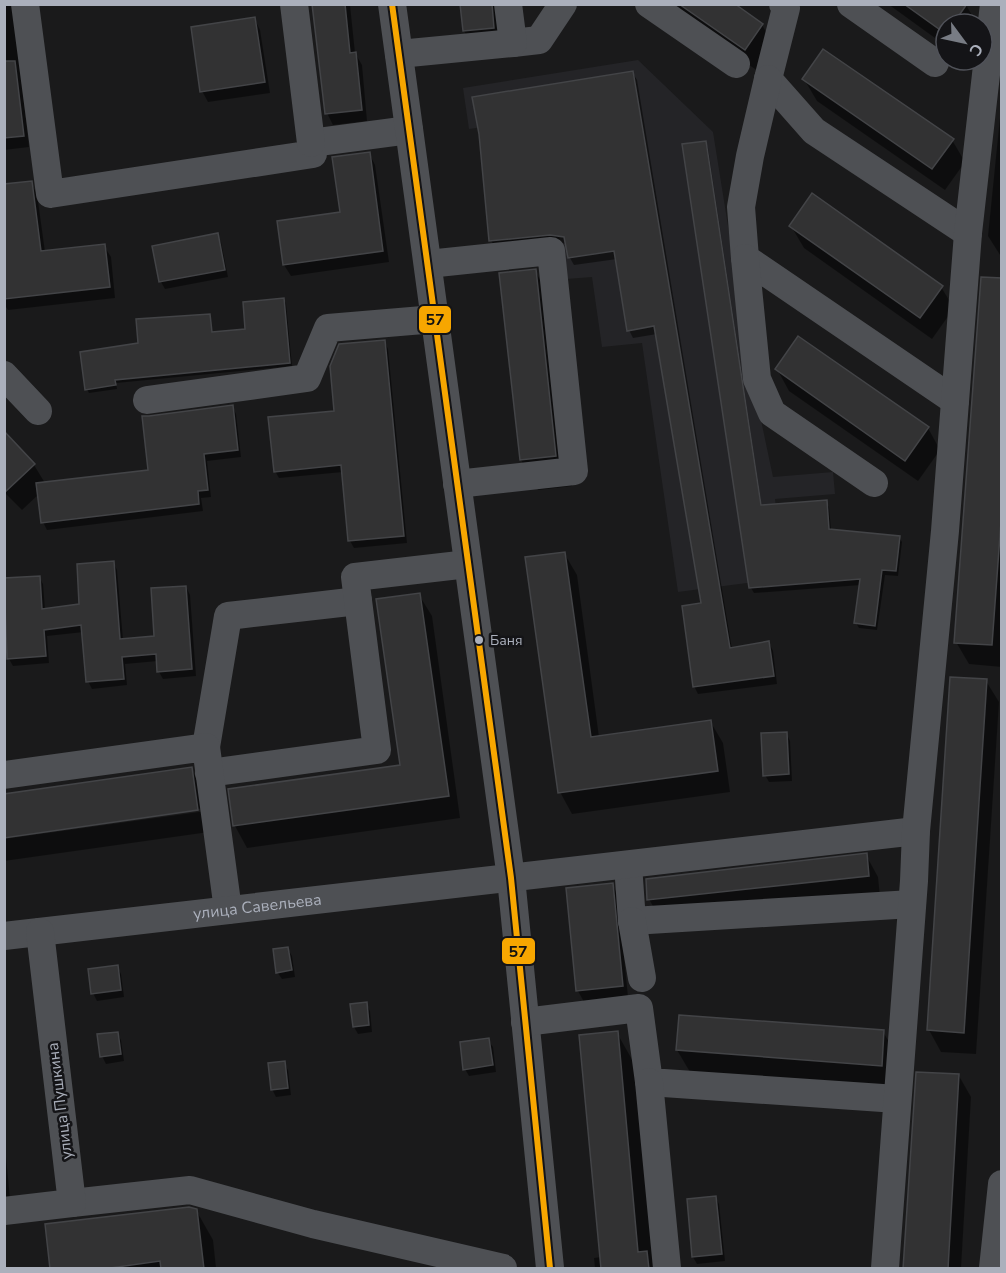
<svg xmlns="http://www.w3.org/2000/svg" width="1006" height="1273" viewBox="0 0 1006 1273" font-family="'Nunito Sans',sans-serif">
<style>
.built{fill:#242427}
.shadow{fill:#0007}
.building{fill:#323233;stroke:#434447;stroke-width:1.5}
.lines{fill:none;stroke-linecap:round;stroke-linejoin:round}
.minor{stroke:#4e5054;stroke-width:28}
.bus-1-casing{stroke:#141417;stroke-width:10}
.bus-1{stroke:#f7a600;stroke-width:6}
.bus-dot{fill:#abb0bc;stroke:#141417;stroke-width:2}
.labels{text-anchor:middle;dominant-baseline:central;stroke-width:5;stroke-linejoin:round;paint-order:stroke}
.bus-label{font-size:14px;fill:#abb0bc;stroke:#141417;text-anchor:start}
.street-label{font-size:16px;fill:#abb0bc;stroke:#141417}
.line-badge{stroke:#141417;stroke-width:2}
.pale-badge-label{font-size:16px;text-anchor:middle;font-weight:bold;fill:#111}
</style>
<rect width="100%" height="100%" fill="#1a1a1b"/>
<!-- built -->
<path class="built" d="M 638,60 L 713,132 L 753,382 L 773,477 L 833,472 L 835,494 L 775,499 L 784,578 L 678,592 L 642,343 L 602,347 L 592,277 L 566,279 L 541,119 L 469,129 L 463,88 Z"/>
<!-- shadow -->
<g class="shadow">
<path d="M 4,4 L 13,4 L 29,147 L 4,150 Z"/>
<path d="M 312,4 L 355,4 L 350,5 L 355,53 L 362,65 L 367,121 L 333,125 L 327,113 Z"/>
<path d="M 461,4 L 510,4 L 503,28 L 477,53 L 464,31 Z"/>
<path d="M 659,4 L 732,4 L 762,25 L 775,47 L 758,71 Z"/>
<path d="M 888,4 L 966,5 L 977,24 L 946,24 L 946,46 Z"/>
<path d="M 254,18 L 260,30 L 270,93 L 208,102 L 202,91 Z"/>
<path d="M 632,72 L 637,80 L 732,649 L 769,643 L 773,651 L 777,684 L 698,694 L 694,686 L 703,604 L 657,334 L 633,338 L 629,330 L 617,259 L 574,265 L 570,258 L 567,244 L 555,242 L 495,248 L 491,240 Z"/>
<path d="M 804,79 L 952,140 L 965,162 L 945,190 L 817,101 Z"/>
<path d="M 1002,98 L 1002,258 L 988,236 Z"/>
<path d="M 705,142 L 708,148 L 762,507 L 826,501 L 829,507 L 831,530 L 899,537 L 902,542 L 898,576 L 885,575 L 877,630 L 859,628 L 856,623 L 861,585 L 754,593 L 751,588 Z"/>
<path d="M 369,153 L 375,165 L 389,262 L 291,276 L 284,265 L 341,213 Z"/>
<path d="M 31,183 L 37,194 L 45,252 L 104,246 L 111,257 L 115,298 L 8,310 L 4,304 L 4,185 Z"/>
<path d="M 791,226 L 941,287 L 954,308 L 932,339 L 804,248 Z"/>
<path d="M 217,235 L 221,242 L 228,277 L 165,289 L 161,282 L 154,248 Z"/>
<path d="M 535,271 L 552,300 L 572,486 L 538,490 L 521,460 L 501,274 Z"/>
<path d="M 1002,280 L 1002,667 L 969,664 L 956,642 Z"/>
<path d="M 283,299 L 286,303 L 292,366 L 116,383 L 117,389 L 89,393 L 87,389 L 209,315 L 213,333 L 247,330 Z"/>
<path d="M 384,341 L 388,349 L 407,543 L 354,548 L 350,541 L 343,472 L 279,478 L 275,471 L 336,412 Z"/>
<path d="M 777,369 L 928,428 L 940,450 L 918,481 L 789,391 Z"/>
<path d="M 232,406 L 236,414 L 241,457 L 207,461 L 211,497 L 201,498 L 203,511 L 47,530 L 43,522 L 39,494 L 22,510 L 4,492 L 4,433 L 34,465 L 45,483 L 150,471 Z"/>
<path d="M 564,553 L 577,575 L 599,737 L 710,721 L 723,743 L 730,792 L 572,814 L 560,792 Z"/>
<path d="M 113,562 L 117,570 L 123,640 L 156,637 L 186,587 L 190,595 L 196,676 L 163,679 L 159,672 L 158,661 L 125,664 L 127,685 L 92,689 L 88,681 L 84,632 L 47,636 L 49,663 L 13,666 L 9,659 L 4,580 L 39,577 L 43,584 L 45,610 L 81,606 Z"/>
<path d="M 419,595 L 432,616 L 460,818 L 247,848 L 235,826 L 230,790 L 401,766 Z"/>
<path d="M 986,681 L 999,702 L 976,1054 L 941,1052 L 929,1030 Z"/>
<path d="M 786,733 L 790,741 L 792,781 L 769,782 L 765,775 Z"/>
<path d="M 191,769 L 204,790 L 209,832 L 4,861 L 4,839 L 206,811 L 205,808 L 4,836 Z"/>
<path d="M 866,855 L 878,877 L 880,897 L 661,921 L 649,899 Z"/>
<path d="M 612,884 L 618,895 L 628,997 L 584,1002 L 578,991 Z"/>
<path d="M 287,948 L 292,956 L 295,977 L 282,979 L 277,972 Z"/>
<path d="M 117,967 L 121,974 L 124,997 L 97,1001 L 93,993 Z"/>
<path d="M 366,1004 L 370,1011 L 372,1032 L 358,1034 L 354,1027 Z"/>
<path d="M 883,1032 L 896,1053 L 893,1087 L 690,1072 L 677,1050 Z"/>
<path d="M 117,1033 L 121,1040 L 124,1061 L 106,1064 L 102,1056 Z"/>
<path d="M 617,1033 L 634,1063 L 655,1268 L 595,1268 L 594,1258 L 601,1257 Z"/>
<path d="M 488,1040 L 493,1047 L 496,1072 L 469,1076 L 465,1069 Z"/>
<path d="M 284,1063 L 288,1070 L 291,1095 L 276,1097 L 272,1089 Z"/>
<path d="M 959,1076 L 971,1097 L 961,1268 L 904,1268 Z"/>
<path d="M 4,1137 L 12,1219 L 4,1219 Z"/>
<path d="M 715,1197 L 719,1204 L 725,1261 L 697,1264 L 693,1257 Z"/>
<path d="M 196,1210 L 213,1240 L 216,1268 L 52,1268 Z"/>
</g>
<!-- building -->
<g class="building">
<path d="M 312,4 L 345,4 L 350,53 L 356,52 L 362,110 L 325,114 Z"/>
<path d="M 460,4 L 492,4 L 494,28 L 463,31 Z"/>
<path d="M 679,4 L 735,4 L 763,24 L 745,50 Z"/>
<path d="M 904,4 L 967,4 L 953,24 L 946,24 L 946,34 Z"/>
<path d="M 255,17 L 265,82 L 200,92 L 191,27 Z"/>
<path d="M 823,49 L 954,139 L 932,169 L 802,79 Z"/>
<path d="M 4,61 L 15,61 L 24,136 L 4,138 Z"/>
<path d="M 633,71 L 730,648 L 769,641 L 774,676 L 693,687 L 682,606 L 701,603 L 654,326 L 627,331 L 614,251 L 568,258 L 564,237 L 550,235 L 489,241 L 479,134 L 472,97 Z"/>
<path d="M 706,141 L 761,505 L 827,500 L 829,529 L 900,536 L 896,571 L 882,570 L 875,626 L 854,623 L 860,579 L 749,588 L 682,144 Z"/>
<path d="M 370,152 L 383,251 L 283,265 L 277,221 L 340,212 L 332,157 Z"/>
<path d="M 32,181 L 41,251 L 105,244 L 110,287 L 4,299 L 4,184 Z"/>
<path d="M 812,193 L 943,286 L 920,318 L 789,226 Z"/>
<path d="M 218,233 L 225,270 L 159,282 L 152,246 Z"/>
<path d="M 536,269 L 556,456 L 520,460 L 499,273 Z"/>
<path d="M 981,277 L 1002,278 L 1002,508 L 992,645 L 954,643 Z"/>
<path d="M 284,298 L 290,363 L 115,380 L 116,385 L 85,390 L 80,352 L 138,343 L 136,319 L 210,314 L 212,332 L 245,329 L 243,302 Z"/>
<path d="M 798,336 L 929,427 L 905,461 L 775,369 Z"/>
<path d="M 385,340 L 404,536 L 348,541 L 341,465 L 274,472 L 268,417 L 334,411 L 330,366 L 339,344 Z"/>
<path d="M 233,405 L 238,450 L 204,454 L 208,490 L 198,491 L 199,504 L 41,523 L 36,483 L 148,470 L 142,416 L 149,416 Z"/>
<path d="M 4,431 L 35,464 L 4,493 Z"/>
<path d="M 565,552 L 591,737 L 711,720 L 718,771 L 558,793 L 525,557 Z"/>
<path d="M 114,561 L 120,639 L 154,636 L 151,588 L 186,586 L 192,669 L 157,672 L 156,654 L 122,657 L 124,679 L 86,682 L 81,625 L 44,630 L 46,656 L 7,659 L 4,578 L 40,576 L 42,609 L 79,604 L 77,564 Z"/>
<path d="M 420,593 L 449,796 L 233,826 L 228,789 L 400,765 L 376,599 Z"/>
<path d="M 950,677 L 987,679 L 964,1033 L 927,1030 Z"/>
<path d="M 787,732 L 789,774 L 763,776 L 761,733 Z"/>
<path d="M 192,767 L 198,810 L 4,838 L 4,794 Z"/>
<path d="M 867,853 L 869,876 L 647,900 L 646,879 Z"/>
<path d="M 613,883 L 623,986 L 576,991 L 566,888 Z"/>
<path d="M 288,947 L 292,970 L 276,973 L 273,949 Z"/>
<path d="M 118,965 L 121,990 L 91,994 L 88,969 Z"/>
<path d="M 367,1002 L 369,1025 L 353,1027 L 350,1004 Z"/>
<path d="M 679,1015 L 884,1030 L 882,1066 L 676,1050 Z"/>
<path d="M 618,1031 L 638,1252 L 647,1251 L 649,1269 L 601,1269 L 579,1035 Z"/>
<path d="M 118,1032 L 121,1054 L 100,1057 L 97,1034 Z"/>
<path d="M 489,1038 L 493,1065 L 463,1070 L 460,1042 Z"/>
<path d="M 285,1061 L 288,1088 L 271,1090 L 268,1063 Z"/>
<path d="M 916,1072 L 959,1074 L 948,1269 L 903,1269 Z"/>
<path d="M 716,1196 L 722,1254 L 692,1257 L 687,1199 Z"/>
<path d="M 189,1207 L 197,1209 L 204,1269 L 161,1269 L 160,1261 L 103,1269 L 50,1269 L 45,1224 Z"/>
</g>
<g class="lines">
<!-- minor -->
<g class="minor">
<path d="M 25,4 L 50,194 L 313,154 L 311,143 L 409,130"/>
<path d="M 294,4 L 311,143"/>
<path d="M 392,4 L 511,878 L 550,1268"/>
<path d="M 649,4 L 736,64"/>
<path d="M 783,4 L 786,8 L 768,79 L 814,131 L 968,233"/>
<path d="M 851,4 L 935,63"/>
<path d="M 513,43 L 539,40 L 563,4"/>
<path d="M 399,54 L 513,43 L 508,4"/>
<path d="M 768,79 L 750,156 L 741,207 L 745,258 L 955,401"/>
<path d="M 745,258 L 757,379 L 772,413 L 874,483"/>
<path d="M 428,264 L 551,251 L 574,471 L 457,484"/>
<path d="M 4,375 L 38,411"/>
<path d="M 147,400 L 307,378 L 328,328 L 435,319"/>
<path d="M 206,747 L 228,616 L 358,601"/>
<path d="M 209,773 L 377,750 L 355,577 L 468,564"/>
<path d="M 4,775 L 206,747 L 228,910"/>
<path d="M 628,865 L 632,921 L 912,904"/>
<path d="M 632,921 L 642,978"/>
<path id="s1" d="M 4,936 L 916,831"/>
<path d="M 525,1022 L 639,1008 L 649,1082 L 897,1099"/>
<path d="M 649,1082 L 667,1268"/>
<path d="M 72,1203 L 190,1190 L 313,1224 L 503,1268"/>
<path d="M 4,1211 L 72,1203 L 40,932"/>
<path d="M 885,1268 L 914,881 L 916,831 L 945,531 L 968,233 L 994,4"/>
<path d="M 993,1268 L 1002,1184"/>
</g>
<!-- bus-1 casing -->
<g class="bus-1-casing">
<path id="bus-1" d="M 392,4 L 511,878 L 550,1268"/>
</g>
<!-- bus-1 -->
<use href="#bus-1" class="bus-1"/>
</g>
<!-- markers -->
<circle class="bus-dot" cx="479" cy="640" r="5"/>
<g class="labels">
<!-- bus labels -->
<g class="bus-label">
<text x="490" y="640">Баня</text>
</g>
<!-- street labels -->
<g class="street-label">
<text stroke="none"><textPath href="#s1" startOffset="255">улица Савельева</textPath></text>
<text transform="translate(60 1101) rotate(-97)">улица Пушкина</text>
</g>
</g>
<g class="line-badge">
<rect x="418" y="305" width="34" height="29" rx="6" fill="#f7a600"/>
<rect x="501" y="937" width="35" height="28" rx="6" fill="#f7a600"/>
</g>
<g class="pale-badge-label">
<text x="435" y="325">57</text>
<text x="518" y="957">57</text>
</g>
<!-- border -->
<rect width="1006" height="1273" fill="none" stroke="#abb0bc" stroke-width="12"/>
<!-- north arrow -->
<g transform="translate(964 42) rotate(123)"><circle r="28" fill="#141417" stroke="#505259" stroke-width="1.5"/>
<path d="M0-4.5L10 22L0 15L-10 22Z" fill="#787c84"/>
<text y="-9" font-size="16" font-weight="bold" text-anchor="middle" fill="#abb0bc">С</text>
</g>
</svg>
